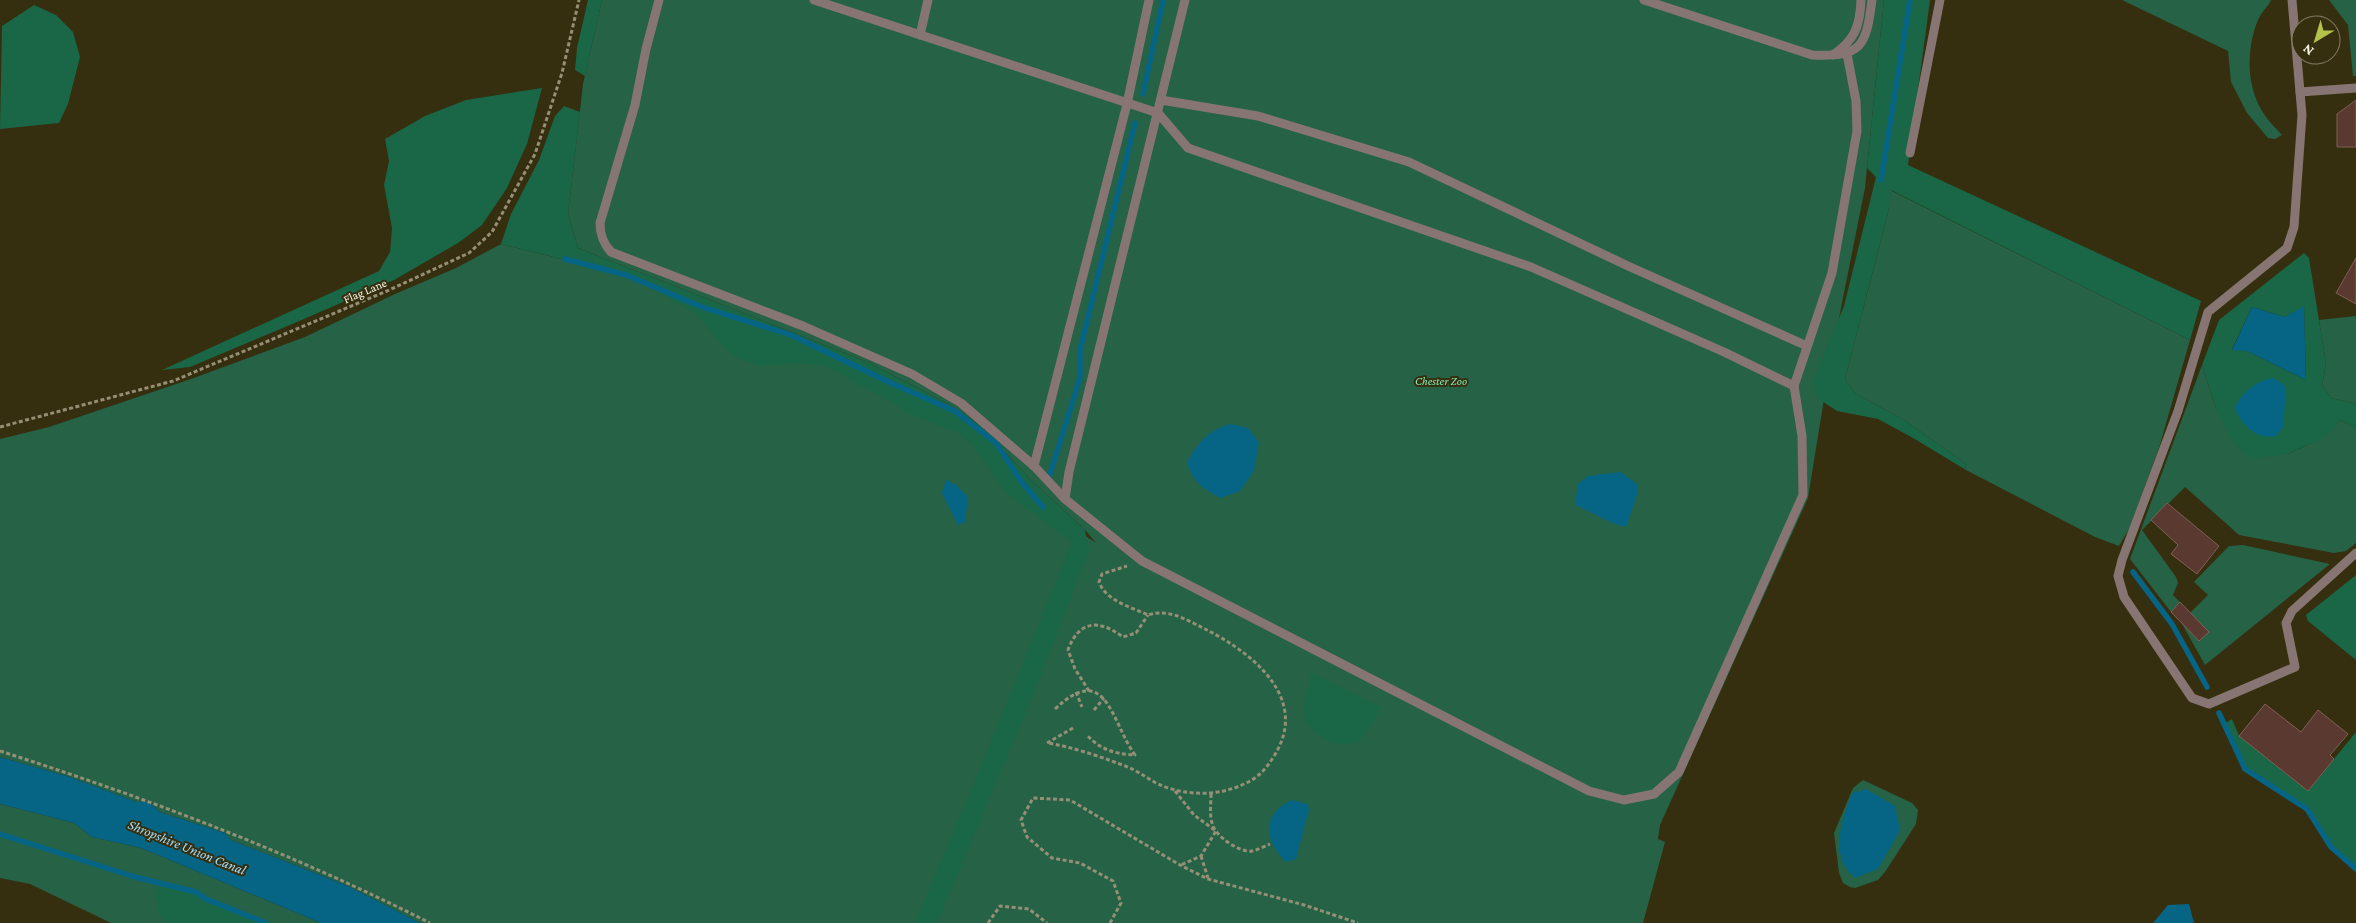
<svg xmlns="http://www.w3.org/2000/svg" width="2356" height="923" viewBox="0 0 2356 923" font-family="'Crimson Pro',serif">
<style>
.green{fill:#256246}
.forest{fill:#196746;fill-rule:evenodd}
.water{fill:#066585}
.lines{fill:none;stroke-linecap:round;stroke-linejoin:round}
.stream{stroke:#066585;stroke-width:5.5}
.building{fill:#593930;stroke:#815f55}
.path{stroke:#958f76;stroke-width:3;stroke-dasharray:4 2.5;stroke-linecap:butt}
.service{stroke:#867573;stroke-width:9}
.labels{text-anchor:middle;dominant-baseline:central;stroke-width:4;stroke-linejoin:round;paint-order:stroke}
.street-label{font-size:12px;fill:#f9f5e3;stroke:#352e0f}
.park-label{font-size:12px;font-style:italic;fill:#80e7b4;stroke:#352e0f}
.water-label{font-size:14px;font-style:italic;fill:#a1ddfa;stroke:#352e0f}
</style>
<rect width="100%" height="100%" fill="#352e0f"/>
<!-- green -->
<g class="green">
<path d="M 602,0 L 1884,0 L 1865,188 L 1829,368 L 1808,498 L 1660,825 L 1658,839 L 1665,842 L 1643,923 L 420,923 L 348,886 L 231,840 L 225,833 L 160,812 L 149,802 L 137,802 L 70,777 L 0,757 L 0,439 L 49,427 L 191,379 L 305,337 L 395,294 L 456,268 L 501,244 L 626,275 L 702,307 L 791,335 L 891,383 L 955,411 L 996,443 L 1023,484 L 1043,507 L 1096,543 L 1085,530 L 1031,480 L 981,426 L 947,403 L 865,361 L 578,248 L 568,214 L 583,84 Z"/>
<path d="M 2122,0 L 2271,0 C 2268,7 2261,12 2258,20 C 2246,49 2246,87 2264,114 C 2269,122 2276,128 2282,135 L 2275,139 L 2268,138 L 2247,113 L 2231,82 L 2228,51 Z"/>
<path d="M 2329,0 L 2356,0 L 2356,76 L 2353,76 L 2348,25 Z"/>
<path d="M 1890,190 L 2190,340 L 2159,448 L 2129,529 L 2119,546 L 2095,537 L 1966,470 L 1965,463 L 1904,420 L 1855,393 L 1845,379 L 1888,213 Z"/>
<path d="M 2356,316 L 2356,404 L 2331,398 L 2322,386 L 2326,364 L 2319,320 Z"/>
<path d="M 2202,365 L 2216,408 L 2287,454 C 2308,445 2326,438 2340,420 L 2356,428 L 2356,543 L 2346,551 L 2334,553 L 2239,535 L 2185,487 L 2142,530 L 2176,577 L 2178,583 L 2173,595 L 2180,602 L 2171,612 L 2130,559 Z"/>
<path d="M 2243,545 L 2330,564 L 2205,665 L 2181,622 L 2208,595 L 2194,582 L 2229,546 Z"/>
<path d="M 1863,780 L 1912,803 L 1918,810 L 1916,824 L 1885,872 L 1878,880 L 1855,888 L 1850,887 L 1843,883 L 1839,873 L 1834,833 L 1853,788 Z"/>
<path d="M 0,804 L 74,823 L 92,837 L 141,848 L 321,923 L 111,923 L 30,884 L 0,878 Z"/>
</g>
<!-- forest -->
<g class="forest">
<path d="M 588,0 L 602,0 L 585,76 L 575,70 L 577,48 Z"/>
<path d="M 1884,0 L 1930,0 L 1908,165 L 2201,301 L 2190,340 L 1891,190 L 1888,213 L 1845,379 L 1855,393 L 1904,420 L 1965,463 L 1966,470 L 1913,438 L 1878,419 L 1837,411 L 1817,398 L 1812,383 L 1844,306 L 1876,177 L 1867,168 Z"/>
<path d="M 34,5 L 56,15 L 73,32 L 80,57 L 68,104 L 59,123 L 0,129 L 2,26 Z"/>
<path d="M 542,88 L 527,144 L 507,188 L 482,225 L 458,243 L 394,280 L 290,325 L 190,367 L 162,370 L 379,271 L 390,252 L 392,228 L 384,185 L 389,161 L 385,139 L 425,116 L 466,100 Z"/>
<path d="M 564,106 L 580,112 L 568,214 L 578,248 L 865,361 L 947,403 L 981,426 L 1031,480 L 1085,530 L 1089,551 L 1033,695 L 937,923 L 915,923 L 975,781 L 1072,542 L 1006,493 L 972,444 L 957,432 L 909,414 L 890,401 L 824,365 L 797,363 L 758,366 L 737,357 L 722,345 L 695,313 L 626,275 L 501,244 L 511,214 L 539,160 L 555,116 Z"/>
<path d="M 2304,253 L 2309,258 L 2326,364 L 2322,386 L 2331,398 L 2356,404 L 2356,428 L 2340,420 L 2332,431 L 2317,441 L 2287,454 L 2256,458 L 2247,455 L 2233,442 L 2216,408 L 2202,365 L 2219,320 ZM 2252,307 L 2285,317 L 2304,307 L 2306,380 L 2247,351 L 2232,349 Z"/>
<path d="M 2356,575 L 2356,660 L 2308,621 L 2306,615 Z"/>
<path d="M 1311,672 L 1381,707 L 1367,731 L 1356,743 C 1327,745 1326,741 1305,722 L 1304,709 Z"/>
<path d="M 2232,719 L 2239,736 L 2308,791 L 2356,732 L 2356,869 L 2331,847 L 2306,809 L 2245,769 L 2225,723 Z"/>
<path d="M 160,883 L 196,892 L 206,899 L 266,923 L 167,923 L 159,914 L 155,892 Z"/>
</g>
<!-- water -->
<g class="water">
<path d="M 2304,306 L 2306,380 L 2247,351 L 2232,350 L 2252,307 L 2285,317 Z"/>
<path d="M 2273,378 L 2283,384 L 2286,390 L 2283,427 L 2276,436 C 2257,440 2242,426 2235,408 C 2241,393 2257,380 2273,378 Z"/>
<path d="M 1231,424 L 1248,428 L 1259,442 L 1254,471 L 1240,491 L 1220,498 C 1202,488 1193,482 1187,462 C 1198,443 1209,429 1231,424 Z"/>
<path d="M 1620,472 L 1637,484 L 1638,492 L 1626,527 C 1607,523 1593,512 1575,505 L 1578,484 L 1588,476 Z"/>
<path d="M 946,480 L 956,485 L 968,497 L 965,522 L 958,525 L 942,493 Z"/>
<path d="M 0,757 L 70,777 L 137,802 L 149,802 L 160,812 L 225,833 L 231,840 L 348,886 L 420,923 L 321,923 L 141,848 L 92,837 L 74,823 L 0,804 Z"/>
<path d="M 1866,789 L 1895,806 L 1900,830 L 1878,869 L 1855,878 C 1828,857 1842,819 1852,793 Z"/>
<path d="M 1292,800 L 1307,804 L 1309,809 L 1296,859 L 1286,862 C 1264,841 1261,814 1292,800 Z"/>
<path d="M 2189,904 L 2194,923 L 2153,923 L 2168,905 Z"/>
</g>
<g class="lines">
<!-- stream -->
<g class="stream">
<path d="M 1143,94 L 1163,0"/>
<path d="M 1881,180 L 1910,0"/>
<path d="M 565,259 L 626,275 L 702,307 L 791,335 L 891,383 L 955,411 L 996,443 L 1023,484 L 1043,507"/>
<path d="M 1050,474 L 1080,378 L 1080,350 L 1135,123"/>
<path d="M 2133,572 L 2172,624 L 2207,687"/>
<path d="M 2219,713 L 2245,769 L 2307,809 L 2331,847 L 2356,869"/>
<path d="M 0,834 L 135,877 L 196,892 L 206,899 L 266,923"/>
</g>
</g>
<!-- building -->
<g class="building">
<path d="M 2356,100 L 2356,147 L 2337,147 L 2337,114 Z"/>
<path d="M 2356,258 L 2356,304 L 2336,293 Z"/>
<path d="M 2167,503 L 2219,546 L 2197,574 L 2171,554 L 2178,545 L 2151,520 Z"/>
<path d="M 2180,602 L 2209,632 L 2199,641 L 2171,612 Z"/>
<path d="M 2265,704 L 2301,732 L 2318,710 L 2348,734 L 2330,755 L 2334,759 L 2308,791 L 2239,736 Z"/>
</g>
<g class="lines">
<!-- path -->
<g class="path">
<path d="M 0,427 L 173,381 L 387,291 L 469,253 L 492,232 L 535,154 L 562,73 L 579,0"/>
<path d="M 1089,691 L 1075,669 L 1068,650 C 1079,620 1099,619 1123,637 L 1136,633 L 1148,615"/>
<path d="M 1076,692 L 1082,707"/>
<path d="M 1055,709 C 1107,660 1111,722 1135,755 C 1116,754 1100,750 1087,735"/>
<path d="M 1094,710 L 1104,698"/>
<path d="M 1073,728 L 1047,743 C 1070,746 1108,759 1130,768 C 1139,772 1147,778 1156,783 C 1183,796 1217,797 1244,784 C 1258,778 1266,769 1274,756 C 1311,698 1251,652 1205,629 C 1187,620 1168,608 1148,615 C 1131,607 1106,601 1099,582 L 1102,574 L 1127,566"/>
<path d="M 0,751 C 147,798 292,853 430,923"/>
<path d="M 1175,791 L 1194,815 L 1216,831 L 1201,856 L 1181,865"/>
<path d="M 1211,794 C 1211,804 1209,816 1213,826 C 1217,837 1240,853 1252,851 C 1258,850 1265,846 1270,844"/>
<path d="M 1201,856 L 1208,878"/>
<path d="M 988,923 L 1000,906 L 1029,909 L 1047,923"/>
<path d="M 1110,923 L 1121,903 L 1113,881 L 1080,863 L 1052,858 L 1027,837 L 1021,820 L 1033,798 L 1070,800 L 1180,865 L 1208,879 L 1304,905 L 1358,923"/>
</g>
<!-- service -->
<g class="service">
<path d="M 659,0 L 646,49 L 635,105 L 600,223 C 600,235 603,243 611,252 L 803,326 L 912,374 L 961,403 L 1034,466"/>
<path d="M 814,0 L 1158,113 L 1188,148 L 1531,267 L 1724,352 L 1794,386"/>
<path d="M 1185,0 L 1069,472 L 1065,499 L 1142,561 L 1589,791 L 1624,800 L 1654,794 L 1679,772 L 1803,495 L 1802,436 L 1794,386 L 1832,273 L 1857,131 L 1856,101 L 1847,54"/>
<path d="M 1644,0 L 1812,55 C 1862,57 1866,47 1872,0"/>
<path d="M 2292,0 L 2302,115 L 2294,227 L 2287,248 L 2208,312 L 2178,411 L 2122,560 L 2118,576 L 2124,597 L 2192,698 L 2209,704 L 2295,667 L 2286,623 L 2292,611 L 2356,553"/>
<path d="M 920,35 L 928,0"/>
<path d="M 1833,55 C 1855,40 1860,26 1861,0"/>
<path d="M 2300,92 L 2356,88"/>
<path d="M 1161,100 L 1258,116 L 1409,162 L 1628,266 L 1807,346"/>
<path d="M 1910,153 L 1940,0"/>
<path d="M 1065,499 L 1034,466 L 1127,104 L 1149,0"/>
</g>
</g>
<g class="labels">
<!-- street labels -->
<g class="street-label">
<text transform="translate(365 291) rotate(-23)">Flag Lane</text>
</g>
<!-- park labels -->
<g class="park-label">
<text x="1441" y="381">Chester Zoo</text>
</g>
<!-- water labels -->
<g class="water-label">
<text transform="translate(187 847) rotate(22)">Shropshire Union Canal</text>
</g>
</g>
<!-- north arrow -->
<g transform="translate(2316 40) rotate(218)"><circle r="24" fill="#352e0f" stroke="#837e64"/>
<path d="M0-4L9 19L0 12L-9 19Z" fill="#b4c24b"/>
<text y="-8" font-size="14" font-weight="bold" text-anchor="middle" fill="#f9f5e3">N</text>
</g>
</svg>
